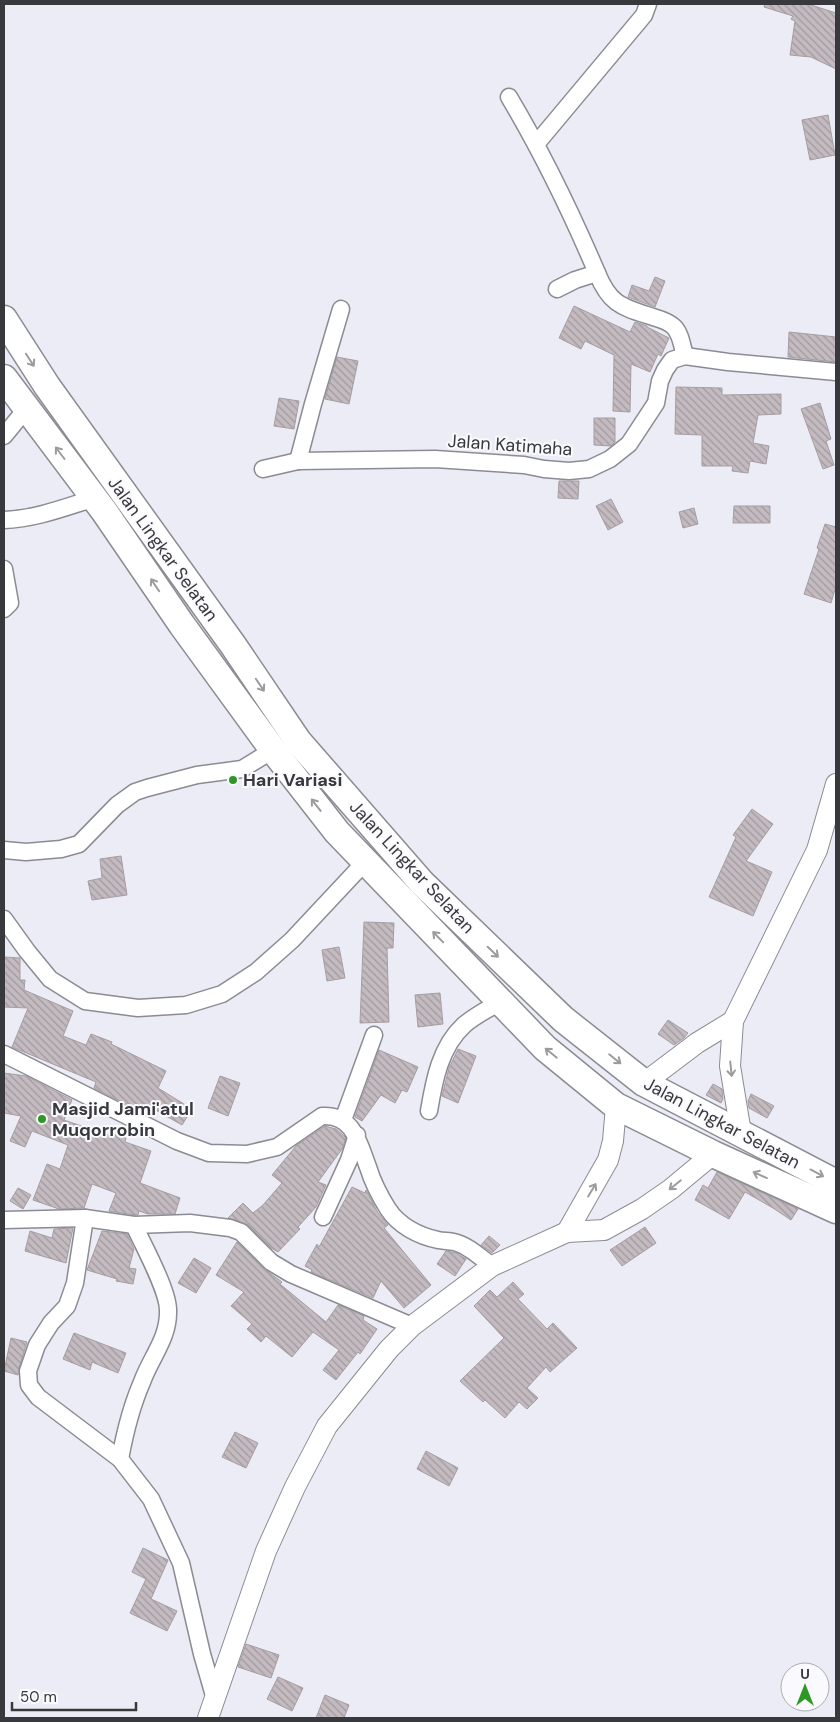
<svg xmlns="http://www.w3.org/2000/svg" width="840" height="1722" viewBox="0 0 840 1722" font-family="'DM Sans',sans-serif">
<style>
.building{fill:url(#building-back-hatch);stroke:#a69da2}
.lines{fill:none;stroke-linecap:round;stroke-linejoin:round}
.minor-casing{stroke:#8b8b93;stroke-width:19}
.tertiary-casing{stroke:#8b8b93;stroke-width:22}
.trunk-casing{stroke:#8b8b93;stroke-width:29}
.minor{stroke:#fff;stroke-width:16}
.tertiary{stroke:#fff;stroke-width:20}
.trunk{stroke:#fff;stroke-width:26}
.oneway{stroke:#9c9c9e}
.poi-dot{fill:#2d9924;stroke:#fafafe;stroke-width:2}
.labels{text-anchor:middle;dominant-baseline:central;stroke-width:4;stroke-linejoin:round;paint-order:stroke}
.street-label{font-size:18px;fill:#38393c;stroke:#fafafe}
.poi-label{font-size:18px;font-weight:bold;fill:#38393c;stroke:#fafafe;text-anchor:start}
</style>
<defs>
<pattern id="building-back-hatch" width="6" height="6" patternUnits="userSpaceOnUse" patternTransform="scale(1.25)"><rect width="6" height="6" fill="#c4bbc0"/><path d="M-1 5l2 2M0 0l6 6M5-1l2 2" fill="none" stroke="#a0999d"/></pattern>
</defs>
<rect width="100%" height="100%" fill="#ececf6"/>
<!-- building -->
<g class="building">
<path d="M 765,4 L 808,4 L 836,13 L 836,69 L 811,57 L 790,55 L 795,21 L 791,19 L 793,16 L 764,7 Z"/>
<path d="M 828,115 L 835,155 L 810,160 L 802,120 Z"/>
<path d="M 655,277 L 665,281 L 655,307 L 628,297 L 632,285 L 649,291 Z"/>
<path d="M 574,306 L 630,332 L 635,322 L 647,326 L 647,327 L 669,338 L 661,356 L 658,354 L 650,372 L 631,364 L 630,412 L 613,411 L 614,355 L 585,341 L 581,349 L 559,338 Z"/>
<path d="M 789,332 L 836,337 L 836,362 L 788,357 Z"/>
<path d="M 337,357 L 358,361 L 349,404 L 325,399 Z"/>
<path d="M 676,387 L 722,388 L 722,395 L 781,394 L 781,414 L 758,415 L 753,443 L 769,446 L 766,464 L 750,461 L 748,473 L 732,471 L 733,466 L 702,466 L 702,435 L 675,434 Z"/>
<path d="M 279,398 L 299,401 L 294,429 L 274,426 Z"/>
<path d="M 820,403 L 831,439 L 826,441 L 834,465 L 823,469 L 801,409 Z"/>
<path d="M 594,418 L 615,418 L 615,442 L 611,446 L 594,445 Z"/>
<path d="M 559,481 L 579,481 L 578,499 L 558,498 Z"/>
<path d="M 611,499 L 623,522 L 608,530 L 596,506 Z"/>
<path d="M 734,506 L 770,506 L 770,523 L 733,523 Z"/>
<path d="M 694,508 L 698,524 L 683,528 L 679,512 Z"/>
<path d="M 825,524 L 836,527 L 836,586 L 831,603 L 804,594 L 819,549 L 817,548 Z"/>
<path d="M 752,809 L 773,824 L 746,861 L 772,872 L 753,916 L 709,897 L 736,837 L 733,835 Z"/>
<path d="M 121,856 L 127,895 L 92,900 L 88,881 L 102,878 L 100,859 Z"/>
<path d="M 364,922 L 394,923 L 393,948 L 387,948 L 389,1022 L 360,1023 Z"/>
<path d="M 339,947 L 345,978 L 327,981 L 322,950 Z"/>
<path d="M 4,957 L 20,958 L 20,980 L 25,980 L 24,990 L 73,1011 L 63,1036 L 86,1045 L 91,1034 L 112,1042 L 111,1044 L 166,1071 L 158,1088 L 192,1109 L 182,1125 L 143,1103 L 140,1111 L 94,1088 L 96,1082 L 12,1047 L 28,1008 L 4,1007 Z"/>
<path d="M 440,993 L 443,1024 L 418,1027 L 415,995 Z"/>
<path d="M 668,1020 L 688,1033 L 684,1038 L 674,1045 L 658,1034 Z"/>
<path d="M 458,1049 L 476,1056 L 458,1103 L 442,1096 L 449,1068 Z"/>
<path d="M 379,1050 L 418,1067 L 407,1092 L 402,1090 L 395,1103 L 381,1095 L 362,1121 L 355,1117 Z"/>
<path d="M 4,1073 L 26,1076 L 72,1100 L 64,1120 L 111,1136 L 112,1134 L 126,1138 L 125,1142 L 151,1151 L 140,1183 L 180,1198 L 175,1214 L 148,1214 L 139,1211 L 138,1215 L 135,1215 L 109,1211 L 116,1193 L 92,1184 L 84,1208 L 59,1209 L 33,1200 L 47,1164 L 60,1169 L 68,1145 L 32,1131 L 25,1147 L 10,1141 L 21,1116 L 4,1113 Z"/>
<path d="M 220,1076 L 240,1083 L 228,1116 L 208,1108 Z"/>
<path d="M 713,1084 L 722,1089 L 723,1099 L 721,1103 L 706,1095 Z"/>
<path d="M 751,1094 L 774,1106 L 767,1118 L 749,1108 L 748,1101 Z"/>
<path d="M 325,1126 L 336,1129 L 343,1135 L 346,1138 L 342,1149 L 318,1182 L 326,1185 L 316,1207 L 298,1227 L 300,1229 L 278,1252 L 271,1248 L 248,1225 L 228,1218 L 243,1203 L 253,1213 L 263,1205 L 282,1183 L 272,1175 L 296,1146 Z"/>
<path d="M 717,1172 L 798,1209 L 791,1220 L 773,1208 L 745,1192 L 729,1219 L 695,1200 L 703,1185 L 708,1188 Z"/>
<path d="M 352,1187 L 365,1193 L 366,1190 L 378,1213 L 388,1225 L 384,1228 L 431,1285 L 404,1308 L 381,1281 L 373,1298 L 311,1272 L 312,1270 L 305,1266 L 317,1244 L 319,1247 Z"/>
<path d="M 18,1188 L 31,1195 L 23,1209 L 10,1201 Z"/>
<path d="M 645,1227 L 656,1243 L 622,1266 L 610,1250 Z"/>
<path d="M 73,1228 L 66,1263 L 25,1251 L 30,1231 L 52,1238 L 54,1229 Z"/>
<path d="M 102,1231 L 127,1234 L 134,1249 L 129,1268 L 136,1269 L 133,1284 L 116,1281 L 117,1279 L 87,1270 Z"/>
<path d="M 489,1236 L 500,1245 L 492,1253 L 481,1245 Z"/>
<path d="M 237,1242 L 264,1269 L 282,1282 L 280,1284 L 326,1322 L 338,1305 L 364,1316 L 363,1320 L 377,1329 L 360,1354 L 358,1352 L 336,1380 L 323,1370 L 339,1350 L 313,1332 L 292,1357 L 266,1336 L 261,1342 L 247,1329 L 252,1324 L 231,1306 L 244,1292 L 216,1275 Z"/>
<path d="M 446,1251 L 456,1253 L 466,1259 L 455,1276 L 437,1264 Z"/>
<path d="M 194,1258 L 211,1268 L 196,1293 L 178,1283 Z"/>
<path d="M 513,1282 L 524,1294 L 518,1299 L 547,1329 L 553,1323 L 577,1348 L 550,1372 L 546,1367 L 527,1388 L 538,1398 L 527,1409 L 519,1402 L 505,1418 L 485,1400 L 483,1402 L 460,1381 L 504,1338 L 474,1306 L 490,1290 L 497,1297 Z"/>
<path d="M 74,1333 L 126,1353 L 118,1373 L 92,1362 L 90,1370 L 63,1359 Z"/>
<path d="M 11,1338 L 27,1342 L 19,1368 L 18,1375 L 4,1371 Z"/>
<path d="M 235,1432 L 258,1443 L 246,1468 L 222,1457 Z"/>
<path d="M 426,1451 L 458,1468 L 449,1486 L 417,1469 Z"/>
<path d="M 143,1548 L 168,1560 L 151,1599 L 177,1611 L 167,1631 L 130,1613 L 146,1579 L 132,1572 Z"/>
<path d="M 246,1644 L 279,1655 L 271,1678 L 238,1667 Z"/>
<path d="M 278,1677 L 303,1688 L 292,1711 L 267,1699 Z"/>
<path d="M 325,1695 L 349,1705 L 344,1718 L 316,1718 Z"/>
</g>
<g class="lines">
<!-- minor casing -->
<g class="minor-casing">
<g id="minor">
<path d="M 509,97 C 543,154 571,212 597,273"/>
<path d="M 537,143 L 644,15 L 648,4"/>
<path d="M 557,289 L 575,280 L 597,273 C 610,305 622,307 653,317 C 660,319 668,321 674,327 C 681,334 682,346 685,356"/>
<path d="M 4,436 L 26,409"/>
<path d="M 298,461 L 313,404 L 341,309"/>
<path d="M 263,469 L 298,461 L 435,459 L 524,465 L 544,469 L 569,471 L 589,469 L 610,459 L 629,444 L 656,403 L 660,381 L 665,370 L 672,360 L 685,356 L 728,362 L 836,372"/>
<path d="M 4,520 C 35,519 66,507 95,498"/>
<path d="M 4,569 L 10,603 L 4,609"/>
<path d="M 4,850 L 26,852 L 61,849 L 79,844 L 117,805 L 135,792 L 147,788 L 197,775 L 242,769 L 273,750"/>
<path d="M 4,919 L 27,951 L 50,979 L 85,1001 L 138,1008 L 186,1005 L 222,994 L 256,972 L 292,940 L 365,862"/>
<path d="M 4,1054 L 177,1141 L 209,1153 L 247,1154 L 277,1147 L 322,1116 C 354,1114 359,1144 368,1167 C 372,1180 381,1198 388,1209 C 399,1226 419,1236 438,1240 C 443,1241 449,1241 454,1242 C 468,1245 481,1258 492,1266"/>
<path d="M 429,1111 C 434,1081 440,1047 464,1025 C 474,1016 488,1009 500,1002"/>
<path d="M 343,1120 L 374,1035"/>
<path d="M 323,1217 L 349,1160 L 357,1135"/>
<path d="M 85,1218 L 75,1283 L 67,1306 L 51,1323 L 37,1345 L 28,1371 L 29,1385 L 38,1397 L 120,1459 L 151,1499 L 181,1563 L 202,1654 L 215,1699"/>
<path d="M 4,1220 L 85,1218 L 134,1225 L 190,1223 L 230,1228 L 241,1232 L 271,1262 L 291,1274 L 412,1326"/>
<path d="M 120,1459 C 125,1432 131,1407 142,1382 C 151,1357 169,1338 168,1310 C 168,1290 143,1245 134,1225"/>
</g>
</g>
<!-- tertiary casing -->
<g class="tertiary-casing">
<g id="tertiary">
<path d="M 733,1021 L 730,1066 L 741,1133"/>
<path d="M 644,1083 L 697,1043 L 733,1021 L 817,850 L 836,784"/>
<path d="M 567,1232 L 608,1160 L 613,1141 L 616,1106"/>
<path d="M 208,1718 L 266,1551 L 295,1487 L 327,1426 L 389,1349 L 412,1326 L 492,1266 L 567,1232 L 604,1230 L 642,1209 L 671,1189 L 713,1154"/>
</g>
</g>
<!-- trunk casing -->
<g class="trunk-casing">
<g id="trunk">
<path d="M 4,319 L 47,386 L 233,645 L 298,741 L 422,883 L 563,1019 L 644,1083 L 836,1183"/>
<path d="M 4,378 L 104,511 L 182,625 L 273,750 L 337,832 L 545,1048 L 616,1106 L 713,1154 L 836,1210"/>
</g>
</g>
<!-- minor -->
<use href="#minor" class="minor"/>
<!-- tertiary -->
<use href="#tertiary" class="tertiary"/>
<!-- trunk -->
<use href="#trunk" class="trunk"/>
</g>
<!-- one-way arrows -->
<defs><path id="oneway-shaft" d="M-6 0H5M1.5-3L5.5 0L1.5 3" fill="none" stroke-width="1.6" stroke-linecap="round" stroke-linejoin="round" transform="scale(1.25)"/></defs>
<g class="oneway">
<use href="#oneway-shaft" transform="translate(30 360) rotate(57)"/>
<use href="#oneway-shaft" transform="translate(60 453) rotate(-127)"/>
<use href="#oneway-shaft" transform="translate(155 585) rotate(-124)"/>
<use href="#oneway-shaft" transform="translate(260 685) rotate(56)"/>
<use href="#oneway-shaft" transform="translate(316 805) rotate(-128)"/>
<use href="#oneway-shaft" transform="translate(438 937) rotate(-134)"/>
<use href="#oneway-shaft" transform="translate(493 952) rotate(44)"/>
<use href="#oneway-shaft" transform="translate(551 1053) rotate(-141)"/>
<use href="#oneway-shaft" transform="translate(615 1059) rotate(39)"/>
<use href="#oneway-shaft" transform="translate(731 1069) rotate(84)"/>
<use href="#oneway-shaft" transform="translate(817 1173) rotate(28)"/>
<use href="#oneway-shaft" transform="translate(760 1175) rotate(-156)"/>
<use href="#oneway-shaft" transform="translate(675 1185) rotate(141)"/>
<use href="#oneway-shaft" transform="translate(592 1190) rotate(-59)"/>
</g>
<!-- markers -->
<g class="poi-dot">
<circle cx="233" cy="780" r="5"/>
<circle cx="42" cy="1119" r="5"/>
</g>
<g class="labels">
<!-- street labels -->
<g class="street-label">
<text transform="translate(510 445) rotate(4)">Jalan Katimaha</text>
<text transform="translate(163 549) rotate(54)">Jalan Lingkar Selatan</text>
<text transform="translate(412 867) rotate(47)">Jalan Lingkar Selatan</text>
<text transform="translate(722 1123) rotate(28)">Jalan Lingkar Selatan</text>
</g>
<!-- poi labels -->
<g class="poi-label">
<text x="243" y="780">Hari Variasi</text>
<text x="52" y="1109">Masjid Jami'atul<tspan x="52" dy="21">Muqorrobin</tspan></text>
</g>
</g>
<!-- border -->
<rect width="840" height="1722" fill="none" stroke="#38393c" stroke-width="10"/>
<!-- north arrow -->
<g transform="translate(805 1687)"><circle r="24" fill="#fafafe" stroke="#acadb0"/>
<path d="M0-4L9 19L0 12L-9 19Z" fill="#2d9924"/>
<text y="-8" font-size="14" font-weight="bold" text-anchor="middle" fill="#38393c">U</text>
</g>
<!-- scale -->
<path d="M12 1702v8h124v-8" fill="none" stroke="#38393c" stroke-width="2.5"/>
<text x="20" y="1702" font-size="15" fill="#38393c" stroke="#fafafe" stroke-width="4" paint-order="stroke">50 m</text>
</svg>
